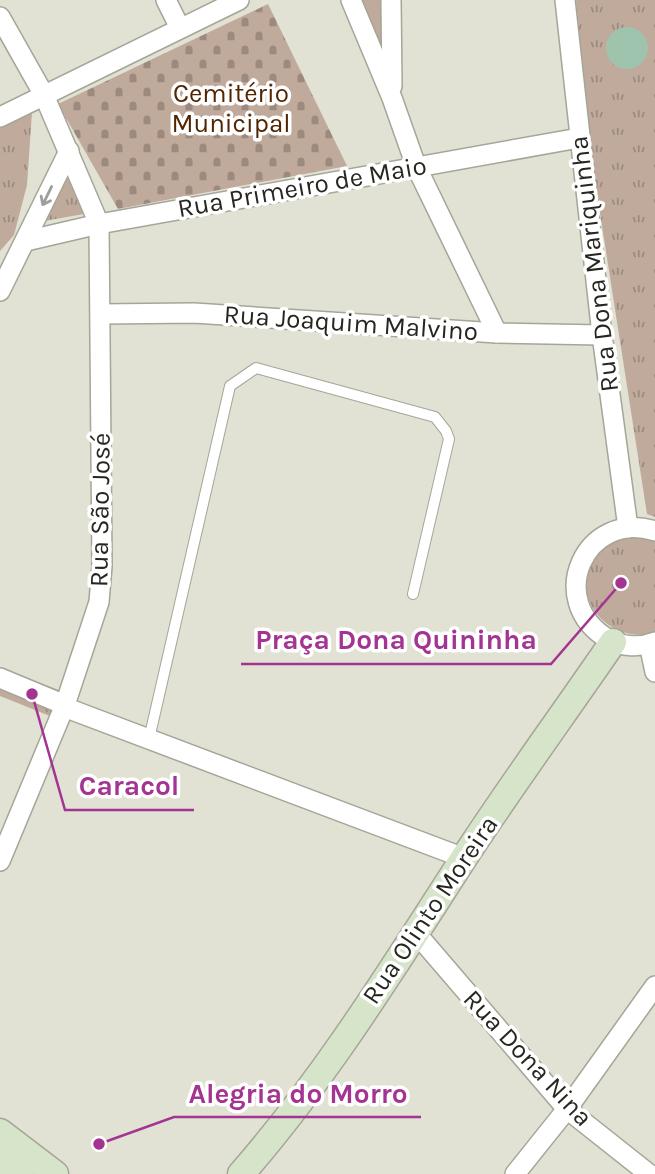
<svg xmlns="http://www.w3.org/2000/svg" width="655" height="1174" viewBox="0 0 655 1174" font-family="Karla,sans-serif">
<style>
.cemetery{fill:url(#cemetery-stones)}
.park{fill:url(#park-tufts)}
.water{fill:#9fc4ad}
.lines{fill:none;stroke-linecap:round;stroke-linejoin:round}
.lane-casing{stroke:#a5a598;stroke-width:12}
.street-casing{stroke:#a5a598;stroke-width:22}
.secondary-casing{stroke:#a5a598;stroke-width:29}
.lane{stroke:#fff;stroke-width:10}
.street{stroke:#fff;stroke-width:19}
.secondary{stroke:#d6e4c9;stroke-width:26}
.oneway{stroke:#9e9e9c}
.labels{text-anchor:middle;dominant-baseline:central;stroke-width:7;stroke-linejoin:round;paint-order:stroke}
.park-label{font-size:26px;fill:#522500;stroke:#fff}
.street-label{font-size:26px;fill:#272722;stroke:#fff}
.leader{fill:none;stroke:#a43491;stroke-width:2.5}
.callout-dot{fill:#a43491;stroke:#fff;stroke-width:2.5}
.callout-label{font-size:28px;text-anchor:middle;font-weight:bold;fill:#a43491;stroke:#fff;stroke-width:7;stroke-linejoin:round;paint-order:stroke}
</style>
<defs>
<pattern id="cemetery-stones" width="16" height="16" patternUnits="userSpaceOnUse" patternTransform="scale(1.75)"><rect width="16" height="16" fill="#c0aa9c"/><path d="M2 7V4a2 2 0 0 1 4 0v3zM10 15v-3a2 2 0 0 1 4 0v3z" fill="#9c8a7f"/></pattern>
<pattern id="park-tufts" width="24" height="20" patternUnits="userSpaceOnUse" patternTransform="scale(1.75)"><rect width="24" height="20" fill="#c0aa9c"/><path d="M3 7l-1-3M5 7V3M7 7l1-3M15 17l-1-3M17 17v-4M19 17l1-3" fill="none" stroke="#9c8a7f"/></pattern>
</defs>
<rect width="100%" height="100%" fill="#e1e1d4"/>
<!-- cemetery -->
<path class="cemetery" d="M 268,4 L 347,166 L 118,209 L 58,104 Z"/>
<!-- park -->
<g class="park">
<path d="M 357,0 L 382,0 L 386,58 Z"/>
<path d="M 576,0 L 655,0 L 655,517 L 647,514 L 592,162 Z"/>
<path d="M 32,112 L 27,185 L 14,235 L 0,251 L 0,128 Z"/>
<path d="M 66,174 L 84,214 L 44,221 Z"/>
<path d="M 619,537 L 655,537 L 655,632 C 609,647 564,593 597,554 C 603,547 612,542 619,537 Z"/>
<path d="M 0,668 L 64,692 L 55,718 L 0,696 Z"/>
</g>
<!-- water -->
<circle class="water" cx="627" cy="48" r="21"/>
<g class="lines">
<!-- lane casing -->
<g class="lane-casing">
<path id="lane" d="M 149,739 L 230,386 L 256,368 L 435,417 L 446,431 L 449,439 L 413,594"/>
</g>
<!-- street casing -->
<g class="street-casing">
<g id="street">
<path d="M 166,0 L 180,28"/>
<path d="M 351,0 L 392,98 L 416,166 L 497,333"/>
<path d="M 391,0 L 392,86"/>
<path d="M 565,0 L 602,335 L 628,528"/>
<path d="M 0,17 L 44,95 L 99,224 L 102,566 L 99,602 L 65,705 L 0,861"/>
<path d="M 0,117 L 239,0"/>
<path d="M 26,241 L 99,224 L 579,138"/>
<path d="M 0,291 L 69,151"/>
<path d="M 101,314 L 194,313 L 497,333 L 602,335"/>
<path d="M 655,531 C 585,509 544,601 608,639 C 622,647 640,648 655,642"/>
<path d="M 649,644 L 655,672"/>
<path d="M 0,678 L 65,705"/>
<path d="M 64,707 L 464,858"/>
<path d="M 416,933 L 567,1109 L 649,1174"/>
<path d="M 515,1174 L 567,1109 L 655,986"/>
</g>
</g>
<!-- secondary casing -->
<g class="secondary-casing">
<g id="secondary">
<path d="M 0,1132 L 55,1174"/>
<path d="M 0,1159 L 20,1174"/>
<path d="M 241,1174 C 325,1078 393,968 462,861 C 510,787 563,715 613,642"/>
</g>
</g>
<!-- lane -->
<use href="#lane" class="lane"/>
<!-- street -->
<use href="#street" class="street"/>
<!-- secondary -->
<use href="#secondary" class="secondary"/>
</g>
<!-- one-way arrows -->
<defs><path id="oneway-shaft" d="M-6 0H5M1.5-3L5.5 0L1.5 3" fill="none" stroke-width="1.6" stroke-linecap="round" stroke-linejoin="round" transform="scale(1.75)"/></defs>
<use class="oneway" href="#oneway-shaft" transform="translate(47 196) rotate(116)"/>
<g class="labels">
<!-- park labels -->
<g class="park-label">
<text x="231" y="93">Cemitério<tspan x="231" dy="30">Municipal</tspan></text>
</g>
<!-- street labels -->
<g class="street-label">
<text transform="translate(302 187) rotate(-10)">Rua Primeiro de Maio</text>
<text transform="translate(594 264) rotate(-97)">Rua Dona Mariquinha</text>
<text transform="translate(351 323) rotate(4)">Rua Joaquim Malvino</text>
<text transform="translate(100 510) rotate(-89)">Rua São José</text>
<text transform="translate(430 910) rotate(-56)">Rua Olinto Moreira</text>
<text transform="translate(528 1058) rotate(47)">Rua Dona Nina</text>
</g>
</g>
<!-- callouts -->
<path class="leader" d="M621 583L551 664H241M32 694L65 810H194M99 1144L174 1117H421"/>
<g class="callout-dot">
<circle cx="621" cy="583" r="7"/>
<circle cx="32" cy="694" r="7"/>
<circle cx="99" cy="1144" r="7"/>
</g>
<g class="callout-label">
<text x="396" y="649">Praça Dona Quininha</text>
<text x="129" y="795">Caracol</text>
<text x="298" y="1103">Alegria do Morro</text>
</g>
</svg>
